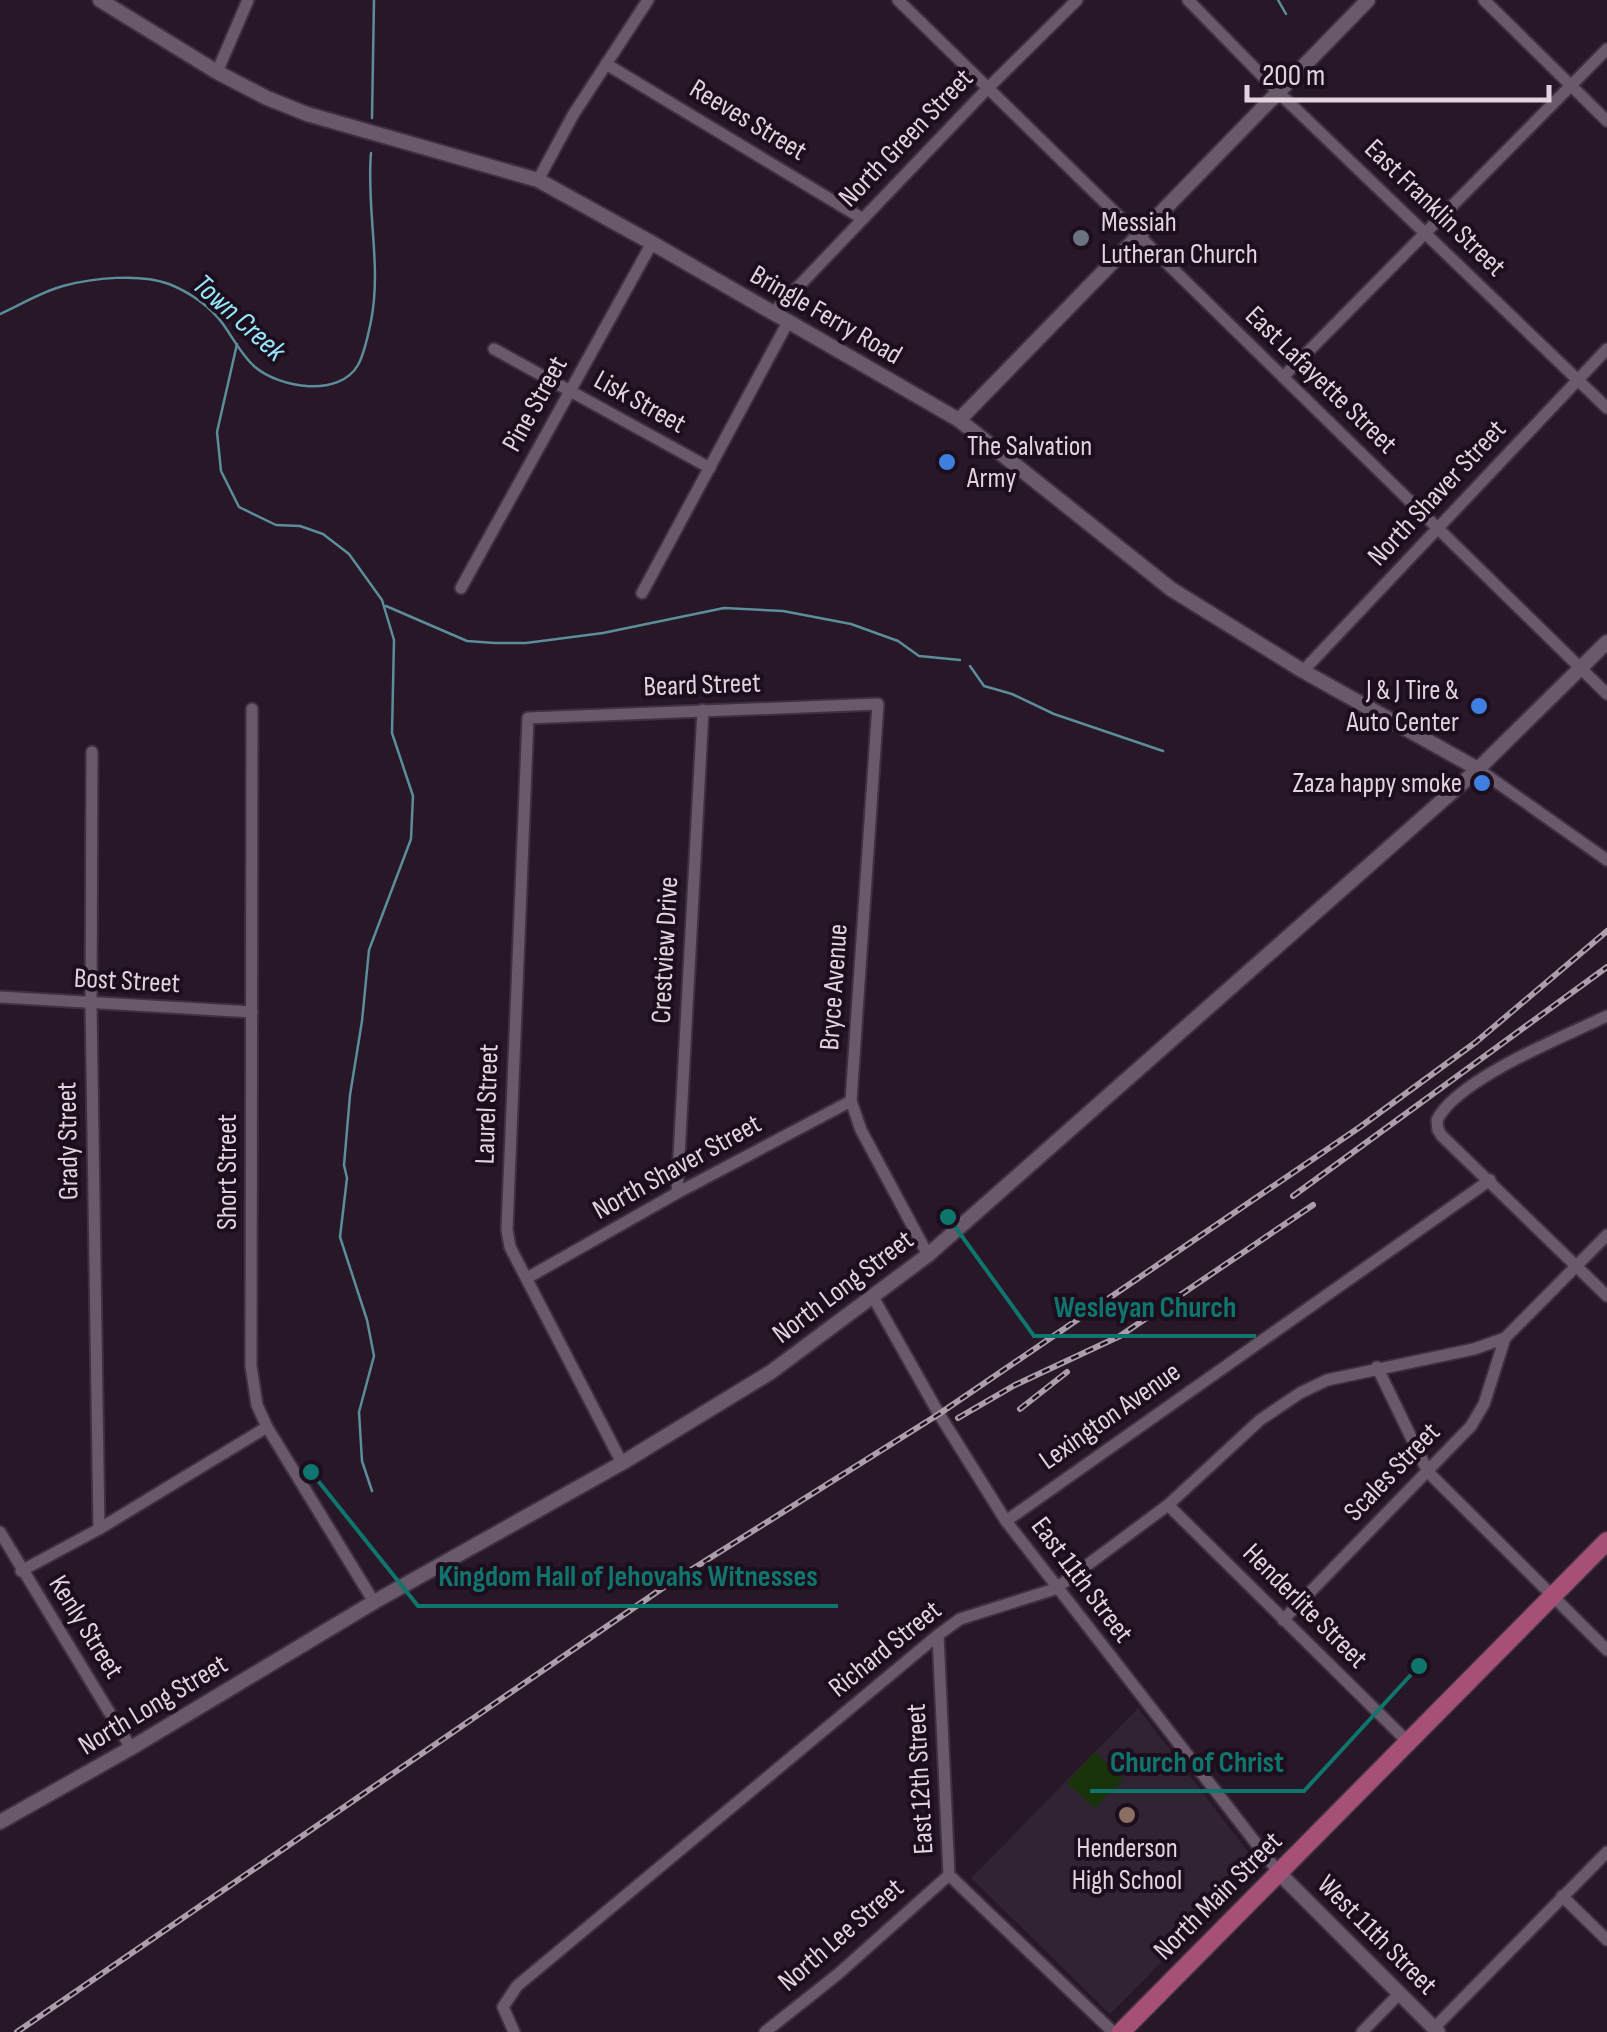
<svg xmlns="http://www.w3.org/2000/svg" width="1607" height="2032" viewBox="0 0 1607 2032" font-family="'Sofia Sans Condensed',sans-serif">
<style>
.education{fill:#302432}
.green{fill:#183309}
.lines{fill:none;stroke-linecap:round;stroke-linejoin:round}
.stream{stroke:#5b8d9a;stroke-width:2.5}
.minor-casing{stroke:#3d313e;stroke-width:15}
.tertiary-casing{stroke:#3d313e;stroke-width:18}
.primary-casing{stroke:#3d313e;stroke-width:21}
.minor{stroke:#6a586b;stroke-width:11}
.tertiary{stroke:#6a586b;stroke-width:14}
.primary{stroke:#a55074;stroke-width:18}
.rail-casing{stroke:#aa9eaa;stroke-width:6}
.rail{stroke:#1d0e1e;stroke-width:2.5;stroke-dasharray:8;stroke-linecap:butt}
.worship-dot{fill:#6b7280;stroke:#1d0e1e;stroke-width:4}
.shop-dot{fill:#3f7fe0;stroke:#1d0e1e;stroke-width:4}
.education-dot{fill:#8d6e63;stroke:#1d0e1e;stroke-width:4}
.labels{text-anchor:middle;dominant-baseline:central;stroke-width:8;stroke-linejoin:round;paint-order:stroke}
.street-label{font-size:28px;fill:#dfd4df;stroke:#1d0e1e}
.poi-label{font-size:28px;fill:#dfd4df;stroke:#1d0e1e;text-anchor:start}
.water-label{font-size:30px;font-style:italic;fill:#95e7fa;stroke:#1d0e1e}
.leader{fill:none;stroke:#0f766e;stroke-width:4}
.callout-dot{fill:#0f766e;stroke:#1d0e1e;stroke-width:4}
.callout-label{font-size:30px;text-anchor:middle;font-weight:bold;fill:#0f766e;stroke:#1d0e1e;stroke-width:8;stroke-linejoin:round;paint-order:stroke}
</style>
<rect width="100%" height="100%" fill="#271727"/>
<!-- education -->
<path class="education" d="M 1138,1708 L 1258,1865 L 1110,2014 L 971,1878 Z"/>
<!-- green -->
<path class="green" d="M 1095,1752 L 1123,1779 L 1095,1808 L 1067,1783 Z"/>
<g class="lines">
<!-- stream -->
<g class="stream">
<path d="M 1278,0 L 1286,14"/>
<path d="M 372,118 L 374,0"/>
<path d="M 0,314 C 20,305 41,292 63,286 C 92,278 140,273 169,284 C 189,292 210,306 223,324 C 233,338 242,356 255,367 C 280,388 339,398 358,365 C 365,352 368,335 371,321 C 382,266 366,208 371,153"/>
<path d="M 237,344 L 217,432 L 221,471 L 239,507 L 276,525 L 300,526 L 323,534 L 349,554 L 382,600 L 394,640 L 392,733 L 413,796 L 411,839 L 369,950 L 362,1021 L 350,1095 L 344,1165 L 347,1178 L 340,1237 L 367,1320 L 374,1356 L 359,1412 L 362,1461 L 372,1491"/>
<path d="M 386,606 L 467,641 L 495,643 L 526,643 L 603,633 L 724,608 L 783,611 L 851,624 L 898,641 L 919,656 L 960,660"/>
<path d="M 970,666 L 984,686 L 1012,694 L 1054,714 L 1163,751"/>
</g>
<!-- minor casing -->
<g class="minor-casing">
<g id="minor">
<path d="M 898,0 L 1607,694"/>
<path d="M 1188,0 L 1278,92 L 1607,408"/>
<path d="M 1484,0 L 1607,121"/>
<path d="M 606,64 L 863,219"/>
<path d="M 217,72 L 248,0"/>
<path d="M 538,180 L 573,115 L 648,0"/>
<path d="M 773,313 L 988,88 L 1077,0"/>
<path d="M 494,349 L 710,468"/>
<path d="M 1283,377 L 1607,49"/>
<path d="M 461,588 L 652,243"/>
<path d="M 642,593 L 788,322"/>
<path d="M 1303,671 L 1607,349"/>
<path d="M 252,709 L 251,1366 L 257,1405 L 267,1427 L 374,1602"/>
<path d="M 92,752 L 91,1005 L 99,1529"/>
<path d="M 1478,769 L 1607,860"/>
<path d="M 0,997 L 252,1012"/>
<path d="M 1607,1016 C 1565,1036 1457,1079 1437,1120 L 1438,1130 L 1442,1136 L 1607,1296"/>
<path d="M 677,1193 L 703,710"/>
<path d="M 527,1278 L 677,1193 L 851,1101"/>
<path d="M 873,1297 L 939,1414 L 1006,1521 L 1280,1874"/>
<path d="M 1377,1367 L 1428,1472 L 1607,1650"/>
<path d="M 622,1463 L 510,1247 L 507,1230 L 528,718 L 878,704 L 851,1101 L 861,1130 L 928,1255"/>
<path d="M 1168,1505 L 1408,1742"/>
<path d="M 1006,1521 L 1490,1180"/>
<path d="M 0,1532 L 131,1748"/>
<path d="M 21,1571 L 99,1529 L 267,1427"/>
<path d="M 1283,1620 L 1471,1426 L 1484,1404 L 1505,1338"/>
<path d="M 938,1635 L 949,1875 L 1113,2032"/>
<path d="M 1562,1896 L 1607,1940"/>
<path d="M 1434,2028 L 1607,1852"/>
<path d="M 514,2032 L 503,2007 L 517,1986 L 938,1635 L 960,1619 L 1055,1589 L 1168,1505 L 1260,1420 L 1300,1393 L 1327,1380 L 1474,1349 L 1505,1338 L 1607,1235"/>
<path d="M 765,2032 L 838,1974 L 949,1875"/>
<path d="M 1362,2032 L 1399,1994"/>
</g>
</g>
<!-- tertiary casing -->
<g class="tertiary-casing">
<g id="tertiary">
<path d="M 100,0 L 217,72 L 267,98 L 307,114 L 538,180 L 652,243 L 959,420 L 1171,589 L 1303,671 L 1478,769"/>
<path d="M 959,420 L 1368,0"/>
<path d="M 0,1822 L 131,1748 L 374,1602 L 622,1463 L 771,1372 L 928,1255 L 1478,769 L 1607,642"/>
<path d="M 1280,1874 L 1438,2032"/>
</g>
</g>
<!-- primary casing -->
<g class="primary-casing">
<path id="primary" d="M 1121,2032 L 1607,1541"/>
</g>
<!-- minor -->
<use href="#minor" class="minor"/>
<!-- tertiary -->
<use href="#tertiary" class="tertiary"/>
<!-- primary -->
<use href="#primary" class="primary"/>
<!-- rail casing -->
<g class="rail-casing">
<g id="rail">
<path d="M 1293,1196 L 1607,967"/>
<path d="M 1020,1409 L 1067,1372"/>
<path d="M 958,1418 L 1015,1385 L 1120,1336 L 1313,1205"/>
<path d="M 17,2032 L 667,1585 L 939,1414 L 1360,1127 L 1476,1042 L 1607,931"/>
</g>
</g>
<!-- rail -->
<use href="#rail" class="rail"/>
</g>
<!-- markers -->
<circle class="worship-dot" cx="1081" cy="238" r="10"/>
<g class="shop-dot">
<circle cx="947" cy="462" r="10"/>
<circle cx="1479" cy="706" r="10"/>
<circle cx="1482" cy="783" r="10"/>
</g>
<circle class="education-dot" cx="1127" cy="1815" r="10"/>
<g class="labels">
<!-- street labels -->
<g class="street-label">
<text transform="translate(748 120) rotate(31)">Reeves Street</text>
<text transform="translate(906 138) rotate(-46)">North Green Street</text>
<text transform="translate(1435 208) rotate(44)">East Franklin Street</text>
<text transform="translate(826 315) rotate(30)">Bringle Ferry Road</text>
<text transform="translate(1321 380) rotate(44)">East Lafayette Street</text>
<text transform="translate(640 402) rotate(29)">Lisk Street</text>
<text transform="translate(535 404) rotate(-61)">Pine Street</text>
<text transform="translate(1437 493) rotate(-47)">North Shaver Street</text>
<text transform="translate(702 685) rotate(-2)">Beard Street</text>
<text transform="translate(665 950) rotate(-87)">Crestview Drive</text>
<text transform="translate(127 981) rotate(3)">Bost Street</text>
<text transform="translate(834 987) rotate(-86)">Bryce Avenue</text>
<text transform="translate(487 1104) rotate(-88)">Laurel Street</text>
<text transform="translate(68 1141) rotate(-91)">Grady Street</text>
<text transform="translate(677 1167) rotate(-29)">North Shaver Street</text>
<text transform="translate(227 1172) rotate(-90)">Short Street</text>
<text transform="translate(843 1287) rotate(-37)">North Long Street</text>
<text transform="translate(1110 1416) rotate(-35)">Lexington Avenue</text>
<text transform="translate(1392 1472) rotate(-46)">Scales Street</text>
<text transform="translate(1082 1580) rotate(53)">East 11th Street</text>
<text transform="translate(1305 1606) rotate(45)">Henderlite Street</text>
<text transform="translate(86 1627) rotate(58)">Kenly Street</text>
<text transform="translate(885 1649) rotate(-39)">Richard Street</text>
<text transform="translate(153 1705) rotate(-31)">North Long Street</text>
<text transform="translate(920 1779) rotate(-93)">East 12th Street</text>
<text transform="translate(1218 1896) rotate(-45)">North Main Street</text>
<text transform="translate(841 1935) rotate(-41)">North Lee Street</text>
<text transform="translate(1377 1935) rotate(45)">West 11th Street</text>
</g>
<!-- poi labels -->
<g class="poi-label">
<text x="1101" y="222">Messiah<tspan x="1101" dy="32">Lutheran Church</tspan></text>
<text x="967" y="446">The Salvation<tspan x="967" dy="32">Army</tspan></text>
<text x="1459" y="690" text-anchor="end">J &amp; J Tire &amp;<tspan x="1459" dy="32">Auto Center</tspan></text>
<text x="1462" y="783" text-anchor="end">Zaza happy smoke</text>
<text x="1127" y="1848" text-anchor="middle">Henderson<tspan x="1127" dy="32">High School</tspan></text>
</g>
<!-- water labels -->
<g class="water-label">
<text transform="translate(239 318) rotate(42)">Town Creek</text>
</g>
</g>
<!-- callouts -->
<path class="leader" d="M948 1217L1034 1336H1256M311 1472L418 1606H838M1419 1666L1304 1791H1090"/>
<g class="callout-dot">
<circle cx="948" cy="1217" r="10"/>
<circle cx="311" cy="1472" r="10"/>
<circle cx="1419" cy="1666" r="10"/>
</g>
<g class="callout-label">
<text x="1145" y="1317">Wesleyan Church</text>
<text x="628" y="1586">Kingdom Hall of Jehovahs Witnesses</text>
<text x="1197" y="1772">Church of Christ</text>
</g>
<!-- scale -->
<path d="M1247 85v15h302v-15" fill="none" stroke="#dfd4df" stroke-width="5"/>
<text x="1262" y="85" font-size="30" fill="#dfd4df" stroke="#1d0e1e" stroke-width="8" paint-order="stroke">200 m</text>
</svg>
